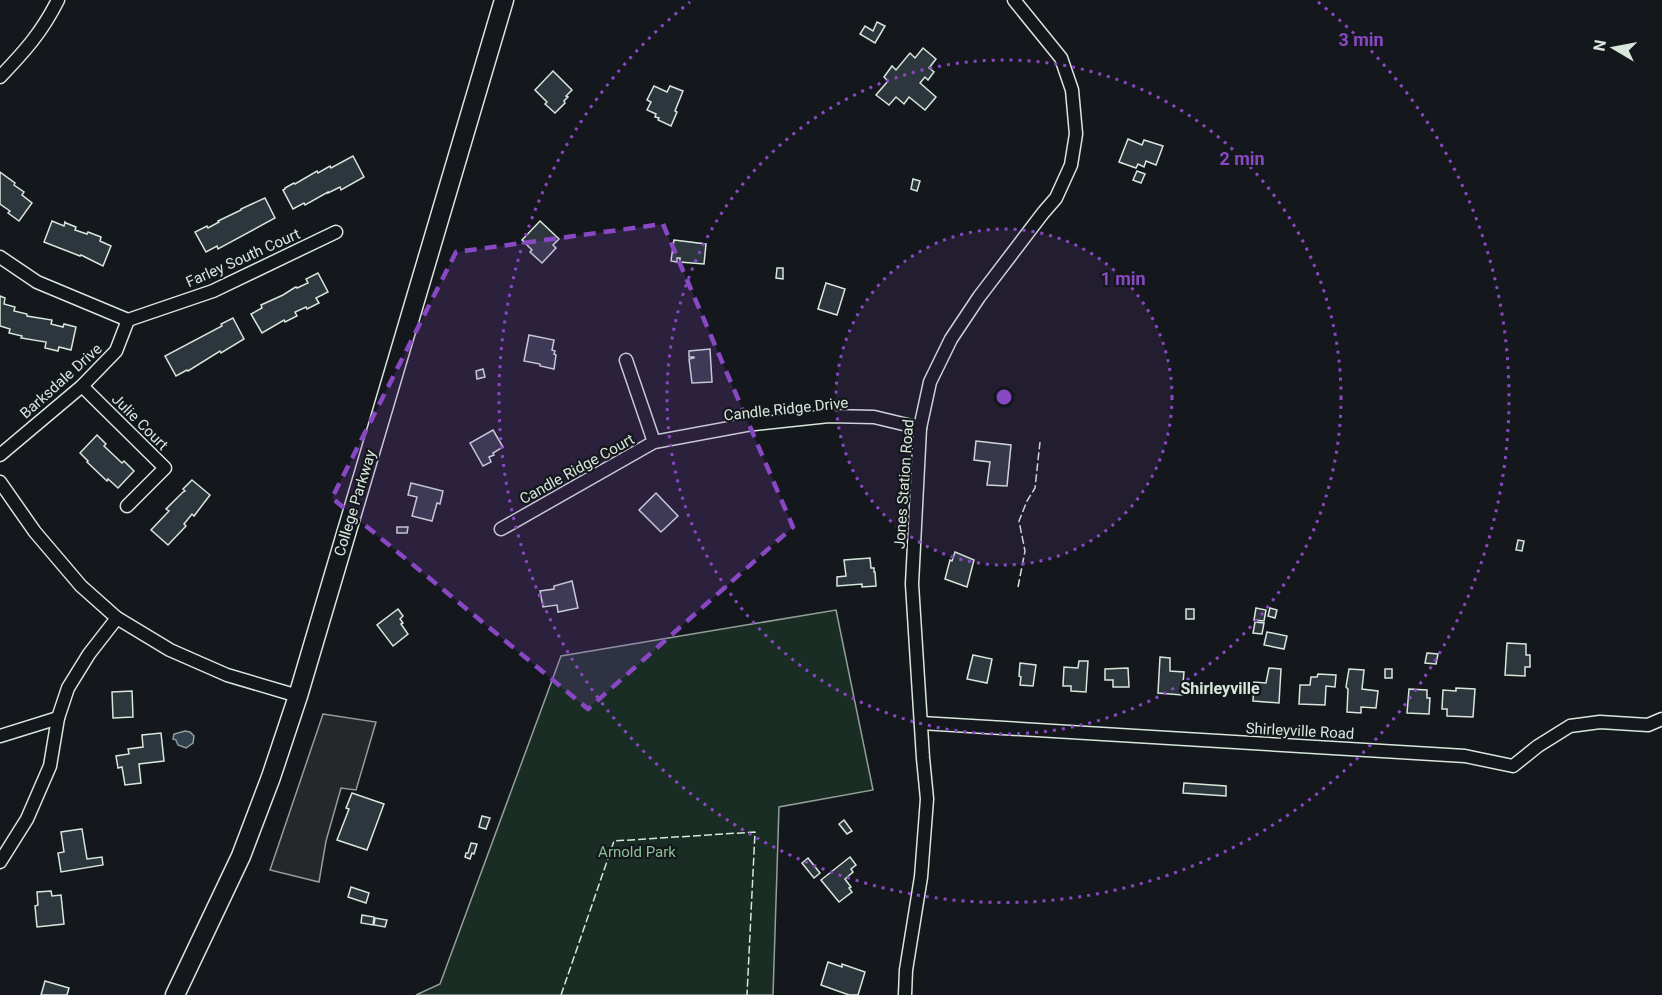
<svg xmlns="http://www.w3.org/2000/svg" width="1662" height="995" viewBox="0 0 1662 995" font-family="Roboto,sans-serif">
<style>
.green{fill:#1a2d24;stroke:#939e99;stroke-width:1.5}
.parking{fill:#24282b;stroke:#939e99;stroke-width:1.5}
.water{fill:#2f3f4d;stroke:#939e99;stroke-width:1.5}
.building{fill:#2c363c;stroke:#d8e6dc;stroke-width:1.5}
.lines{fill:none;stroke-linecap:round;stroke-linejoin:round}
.minor-casing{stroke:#d8e6dc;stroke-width:15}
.secondary-casing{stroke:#d8e6dc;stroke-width:21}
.minor{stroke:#14181c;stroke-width:12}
.secondary{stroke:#14181c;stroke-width:18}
.fence{stroke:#d8e6dc;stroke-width:1.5;stroke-dasharray:8 3;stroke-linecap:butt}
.marked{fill:#8948c3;fill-opacity:0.2;stroke:#8948c3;stroke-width:4.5;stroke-dasharray:12 8;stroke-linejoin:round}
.ring{fill:none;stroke:#8948c3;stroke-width:3;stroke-dasharray:3 6}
.labels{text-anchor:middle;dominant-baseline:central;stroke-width:4.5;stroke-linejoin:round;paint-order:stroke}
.street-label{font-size:15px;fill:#d8e6dc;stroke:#14181c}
.park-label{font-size:15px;fill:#8ac095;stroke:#14181c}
.neighbourhood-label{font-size:16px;font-weight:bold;fill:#d8e6dc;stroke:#14181c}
.centre{fill:#8948c3;stroke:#14181c;stroke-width:3}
.ring-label{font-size:18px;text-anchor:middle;font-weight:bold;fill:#8948c3;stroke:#14181c;stroke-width:4.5;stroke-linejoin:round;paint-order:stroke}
</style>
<rect width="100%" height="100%" fill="#14181c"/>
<!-- green -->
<path class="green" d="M 836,610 L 873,790 L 779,807 L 773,995 L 416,995 L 440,984 L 561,656 Z"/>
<!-- parking -->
<path class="parking" d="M 323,714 L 376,722 L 356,790 L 341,788 L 326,841 L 319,882 L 270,870 Z"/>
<!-- water -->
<path class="water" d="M 185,731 L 190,732 L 194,736 L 193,743 L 186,748 L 178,745 L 176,740 L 173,739 L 174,734 Z"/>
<!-- building -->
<g class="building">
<path d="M 877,22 L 885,26 L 875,43 L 860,34 L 865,26 L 873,31 Z"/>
<path d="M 923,48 L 936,59 L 929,68 L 934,72 L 928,80 L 925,77 L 920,83 L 936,97 L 925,110 L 909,97 L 904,104 L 896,97 L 889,105 L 876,95 L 888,81 L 884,77 L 892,66 L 896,70 L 910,53 L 915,58 Z"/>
<path d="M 553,71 L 572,90 L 566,96 L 568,97 L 564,101 L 565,103 L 555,113 L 545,104 L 547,102 L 535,90 Z"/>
<path d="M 654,86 L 667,92 L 670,86 L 683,91 L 675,111 L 677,112 L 671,126 L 658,120 L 659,118 L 655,117 L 656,114 L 647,110 L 651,102 L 647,100 Z"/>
<path d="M 1128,139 L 1142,145 L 1144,140 L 1163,146 L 1156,165 L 1146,161 L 1144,167 L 1138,164 L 1136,168 L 1119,162 Z"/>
<path d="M 353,156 L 364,177 L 341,190 L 340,187 L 328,193 L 328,192 L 305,205 L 304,203 L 293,209 L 283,190 L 285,189 L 285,188 L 294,183 L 295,184 L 317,171 L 318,173 L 330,166 L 331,168 Z"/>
<path d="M 1137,171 L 1145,174 L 1141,183 L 1133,180 Z"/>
<path d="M 0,172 L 15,183 L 14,185 L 24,192 L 22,195 L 32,203 L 19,221 L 8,213 L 10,211 L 0,204 Z"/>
<path d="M 913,179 L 920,181 L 917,191 L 911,189 Z"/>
<path d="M 265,198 L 275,218 L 218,249 L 217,246 L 206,252 L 195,232 L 207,226 L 208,228 L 219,222 L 218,221 L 241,210 L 241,209 Z"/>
<path d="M 52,221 L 64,226 L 65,222 L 66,223 L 76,227 L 75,230 L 87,234 L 88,232 L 101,237 L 100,241 L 111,246 L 103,266 L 81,255 L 80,256 L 44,242 Z"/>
<path d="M 540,221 L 559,239 L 553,245 L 556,248 L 542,263 L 530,252 L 532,250 L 522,240 Z"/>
<path d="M 674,240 L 706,244 L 704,264 L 680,262 L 680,258 L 677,258 L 677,262 L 671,261 Z"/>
<path d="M 777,268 L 783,268 L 783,279 L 776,278 Z"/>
<path d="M 318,273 L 328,292 L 316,298 L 319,303 L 307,309 L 306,307 L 295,312 L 297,316 L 285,322 L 284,320 L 262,333 L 251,314 L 262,308 L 261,305 L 283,295 L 294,288 L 296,287 L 297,288 L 308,283 L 306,279 Z"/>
<path d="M 826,283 L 845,289 L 837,315 L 818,309 Z"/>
<path d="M 0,296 L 5,298 L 4,304 L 15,307 L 14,311 L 27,314 L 27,316 L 52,320 L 51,324 L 63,327 L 64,324 L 76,327 L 71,350 L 59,347 L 58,351 L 45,348 L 46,342 L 21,338 L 22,336 L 9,333 L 10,329 L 0,326 Z"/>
<path d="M 233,318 L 244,339 L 221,353 L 220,351 L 188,371 L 187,370 L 176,376 L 165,356 L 222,326 L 221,324 Z"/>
<path d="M 529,335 L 554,340 L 552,350 L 555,351 L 554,354 L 556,355 L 554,369 L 540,366 L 540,364 L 524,361 Z"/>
<path d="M 710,349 L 712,382 L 692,383 L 689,359 L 694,358 L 694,357 L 689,357 L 689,351 Z"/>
<path d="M 483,369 L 485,377 L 477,379 L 476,371 Z"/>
<path d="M 493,430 L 503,447 L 493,453 L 494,455 L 489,457 L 491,462 L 483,466 L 470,443 Z"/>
<path d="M 97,435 L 106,444 L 104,446 L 122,463 L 124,461 L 134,471 L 118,488 L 108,479 L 107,481 L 87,462 L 88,461 L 80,453 Z"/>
<path d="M 976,441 L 1011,445 L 1007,486 L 987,485 L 990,462 L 974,460 Z"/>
<path d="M 192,480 L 210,495 L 194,516 L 192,514 L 184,524 L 186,526 L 168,545 L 151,530 L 169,511 L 166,509 L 183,492 L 185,491 L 183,489 Z"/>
<path d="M 411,483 L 443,491 L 440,504 L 437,503 L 432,521 L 412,516 L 417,497 L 408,495 Z"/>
<path d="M 656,493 L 678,516 L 661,532 L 639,510 Z"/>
<path d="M 397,527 L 408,527 L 407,533 L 397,533 Z"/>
<path d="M 1518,540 L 1524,541 L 1522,551 L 1516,550 Z"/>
<path d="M 955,552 L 974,560 L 967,587 L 945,579 L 950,560 L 952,561 Z"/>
<path d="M 870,558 L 871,568 L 874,568 L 874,572 L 875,572 L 876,586 L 862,587 L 862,584 L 837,586 L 837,577 L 846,576 L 844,560 Z"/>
<path d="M 572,581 L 578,608 L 558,612 L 557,605 L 543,607 L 540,591 L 554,589 L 554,586 Z"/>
<path d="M 1256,608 L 1266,610 L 1264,621 L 1254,620 Z"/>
<path d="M 1270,608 L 1277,610 L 1275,618 L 1268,616 Z"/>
<path d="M 398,609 L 403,616 L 400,619 L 403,623 L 401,624 L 408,634 L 393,646 L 377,625 Z"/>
<rect x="1186" y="609" width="8" height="10"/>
<path d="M 1255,622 L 1264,623 L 1262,634 L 1253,633 Z"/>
<path d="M 1267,632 L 1287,636 L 1284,649 L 1264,645 Z"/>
<path d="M 1507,643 L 1526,644 L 1526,655 L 1530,655 L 1530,667 L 1525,667 L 1525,676 L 1505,675 Z"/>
<path d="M 1427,653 L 1438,654 L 1436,664 L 1425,663 Z"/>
<path d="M 973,655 L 992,659 L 987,683 L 967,679 Z"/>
<path d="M 1160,657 L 1170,658 L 1170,671 L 1184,672 L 1182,695 L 1158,693 Z"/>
<path d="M 1079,661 L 1088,661 L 1086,692 L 1071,691 L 1071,686 L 1063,686 L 1064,667 L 1078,668 Z"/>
<path d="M 1020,663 L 1036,665 L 1033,686 L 1020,685 L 1021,677 L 1019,676 Z"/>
<path d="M 1128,668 L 1129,687 L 1113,687 L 1113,680 L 1105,680 L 1105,669 Z"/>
<path d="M 1269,668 L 1281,669 L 1279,703 L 1253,701 L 1254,682 L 1266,683 Z"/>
<path d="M 1349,669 L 1364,670 L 1362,689 L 1378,691 L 1376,708 L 1361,707 L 1361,713 L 1347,712 L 1348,689 L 1346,687 Z"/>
<rect x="1385" y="669" width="7" height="9"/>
<path d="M 1318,674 L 1336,675 L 1335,687 L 1326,686 L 1325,705 L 1299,704 L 1300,685 L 1310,685 L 1311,677 L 1317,677 Z"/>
<path d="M 1456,688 L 1475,689 L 1473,717 L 1447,716 L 1447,709 L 1442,709 L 1443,690 L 1456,691 Z"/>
<path d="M 1409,689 L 1427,690 L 1427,698 L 1430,698 L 1429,714 L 1407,713 Z"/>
<path d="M 132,691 L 133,717 L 113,718 L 112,692 Z"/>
<path d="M 161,733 L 164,761 L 139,764 L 141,783 L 125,785 L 122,767 L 118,768 L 116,756 L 129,754 L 128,749 L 143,747 L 142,735 Z"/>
<path d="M 1184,783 L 1226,786 L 1226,796 L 1183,793 Z"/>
<path d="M 352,793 L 384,804 L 367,850 L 337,840 L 349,809 L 346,808 Z"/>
<path d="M 482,816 L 490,818 L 486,829 L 479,827 Z"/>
<path d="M 844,820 L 852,831 L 847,834 L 839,824 Z"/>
<path d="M 81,829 L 82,829 L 87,859 L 102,857 L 103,865 L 61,872 L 58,853 L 64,852 L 61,832 Z"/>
<path d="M 471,843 L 477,844 L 474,854 L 472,853 L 470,859 L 465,857 L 466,853 L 468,853 Z"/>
<path d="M 850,857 L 856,865 L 851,869 L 853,872 L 845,879 L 851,887 L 849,888 L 852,892 L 839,902 L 821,880 Z"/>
<path d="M 808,858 L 820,873 L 814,878 L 802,863 Z"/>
<path d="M 351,887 L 369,893 L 366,903 L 348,897 Z"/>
<path d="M 51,891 L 52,896 L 61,895 L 64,924 L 37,927 L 35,906 L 38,905 L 37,892 Z"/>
<path d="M 362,915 L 374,917 L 373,925 L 361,923 Z"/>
<path d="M 375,918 L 387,920 L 385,927 L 374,925 Z"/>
<path d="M 828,962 L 842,967 L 842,964 L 865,972 L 858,995 L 849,995 L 821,985 Z"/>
<path d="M 45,981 L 69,988 L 67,995 L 41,995 Z"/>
</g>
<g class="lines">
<!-- minor casing -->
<g class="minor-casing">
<g id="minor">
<path d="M 0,77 C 25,51 42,32 58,0"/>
<path d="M 0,257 L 37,282 L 128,320"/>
<path d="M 128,320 L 213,291 L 336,232"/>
<path d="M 626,360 L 654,442"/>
<path d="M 82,386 L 165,468 L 127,506"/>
<path d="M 0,455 L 82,386 L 116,351 L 128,320"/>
<path d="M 0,482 L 35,532 L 81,586 L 117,618 L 170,650 L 227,675 L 298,696"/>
<path d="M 501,529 L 654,442 L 746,425 L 829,416 L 874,417 L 920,428"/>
<path d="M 921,723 L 1465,756 L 1513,766 L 1538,746 L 1570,726 L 1600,722 L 1648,725 L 1662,719"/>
<path d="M 0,736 L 58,718"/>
<path d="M 0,862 L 27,819 L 50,766 L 58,718 L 68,688 L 89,654 L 117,618"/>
<path d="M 905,995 L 906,970 L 921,877 L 927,799 L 923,758 L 912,584 L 920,428 L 930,382 L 951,339 L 979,297 L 1043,213 L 1056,198 L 1071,165 L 1076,134 L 1072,90 L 1061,58 L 1014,0"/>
</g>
</g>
<!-- secondary casing -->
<g class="secondary-casing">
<path id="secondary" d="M 175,995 L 241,856 L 271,777 L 298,696 L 504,0"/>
</g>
<!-- minor -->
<use href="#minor" class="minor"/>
<!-- secondary -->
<use href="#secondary" class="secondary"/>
<!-- fence -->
<g class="fence">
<path d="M 1018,587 L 1025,551 L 1019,521 L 1027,501 L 1035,488 L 1040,442"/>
<path d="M 561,995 L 614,841 L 755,832 L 747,995"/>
</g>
</g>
<!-- marked area -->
<path class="marked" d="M 663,224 L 793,527 L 588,709 L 332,498 L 456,252 Z"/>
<!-- distance rings -->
<circle cx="1004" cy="397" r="168" fill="#8948c3" fill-opacity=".12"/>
<g class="ring">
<circle cx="1004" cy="397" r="168"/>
<circle cx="1004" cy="397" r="337"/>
<path d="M1318 2A505 505 0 1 1 690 2"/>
</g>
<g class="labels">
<!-- street labels -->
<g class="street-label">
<text transform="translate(243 258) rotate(-24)">Farley South Court</text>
<text transform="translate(61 381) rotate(-42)">Barksdale Drive</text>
<text transform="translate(786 409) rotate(-6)">Candle Ridge Drive</text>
<text transform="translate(140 422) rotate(45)">Julie Court</text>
<text transform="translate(577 469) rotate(-29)">Candle Ridge Court</text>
<text transform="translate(904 484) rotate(-86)">Jones Station Road</text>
<text transform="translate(355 503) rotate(-73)">College Parkway</text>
<text transform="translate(1300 731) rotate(3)">Shirleyville Road</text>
</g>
<!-- park labels -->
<g class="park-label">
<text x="637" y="852">Arnold Park</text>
</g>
<!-- neighbourhood labels -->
<g class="neighbourhood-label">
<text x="1220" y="688">Shirleyville</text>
</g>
</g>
<circle cx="1004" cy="397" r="9" class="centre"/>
<g class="ring-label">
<text x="1361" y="46">3 min</text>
<text x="1242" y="165">2 min</text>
<text x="1123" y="285">1 min</text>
</g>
<!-- north arrow -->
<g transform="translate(1614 48) rotate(280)" stroke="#14181c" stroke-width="4.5" paint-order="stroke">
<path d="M0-4.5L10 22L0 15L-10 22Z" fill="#d8e6dc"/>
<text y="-9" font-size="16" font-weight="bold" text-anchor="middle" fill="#d8e6dc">N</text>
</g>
</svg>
